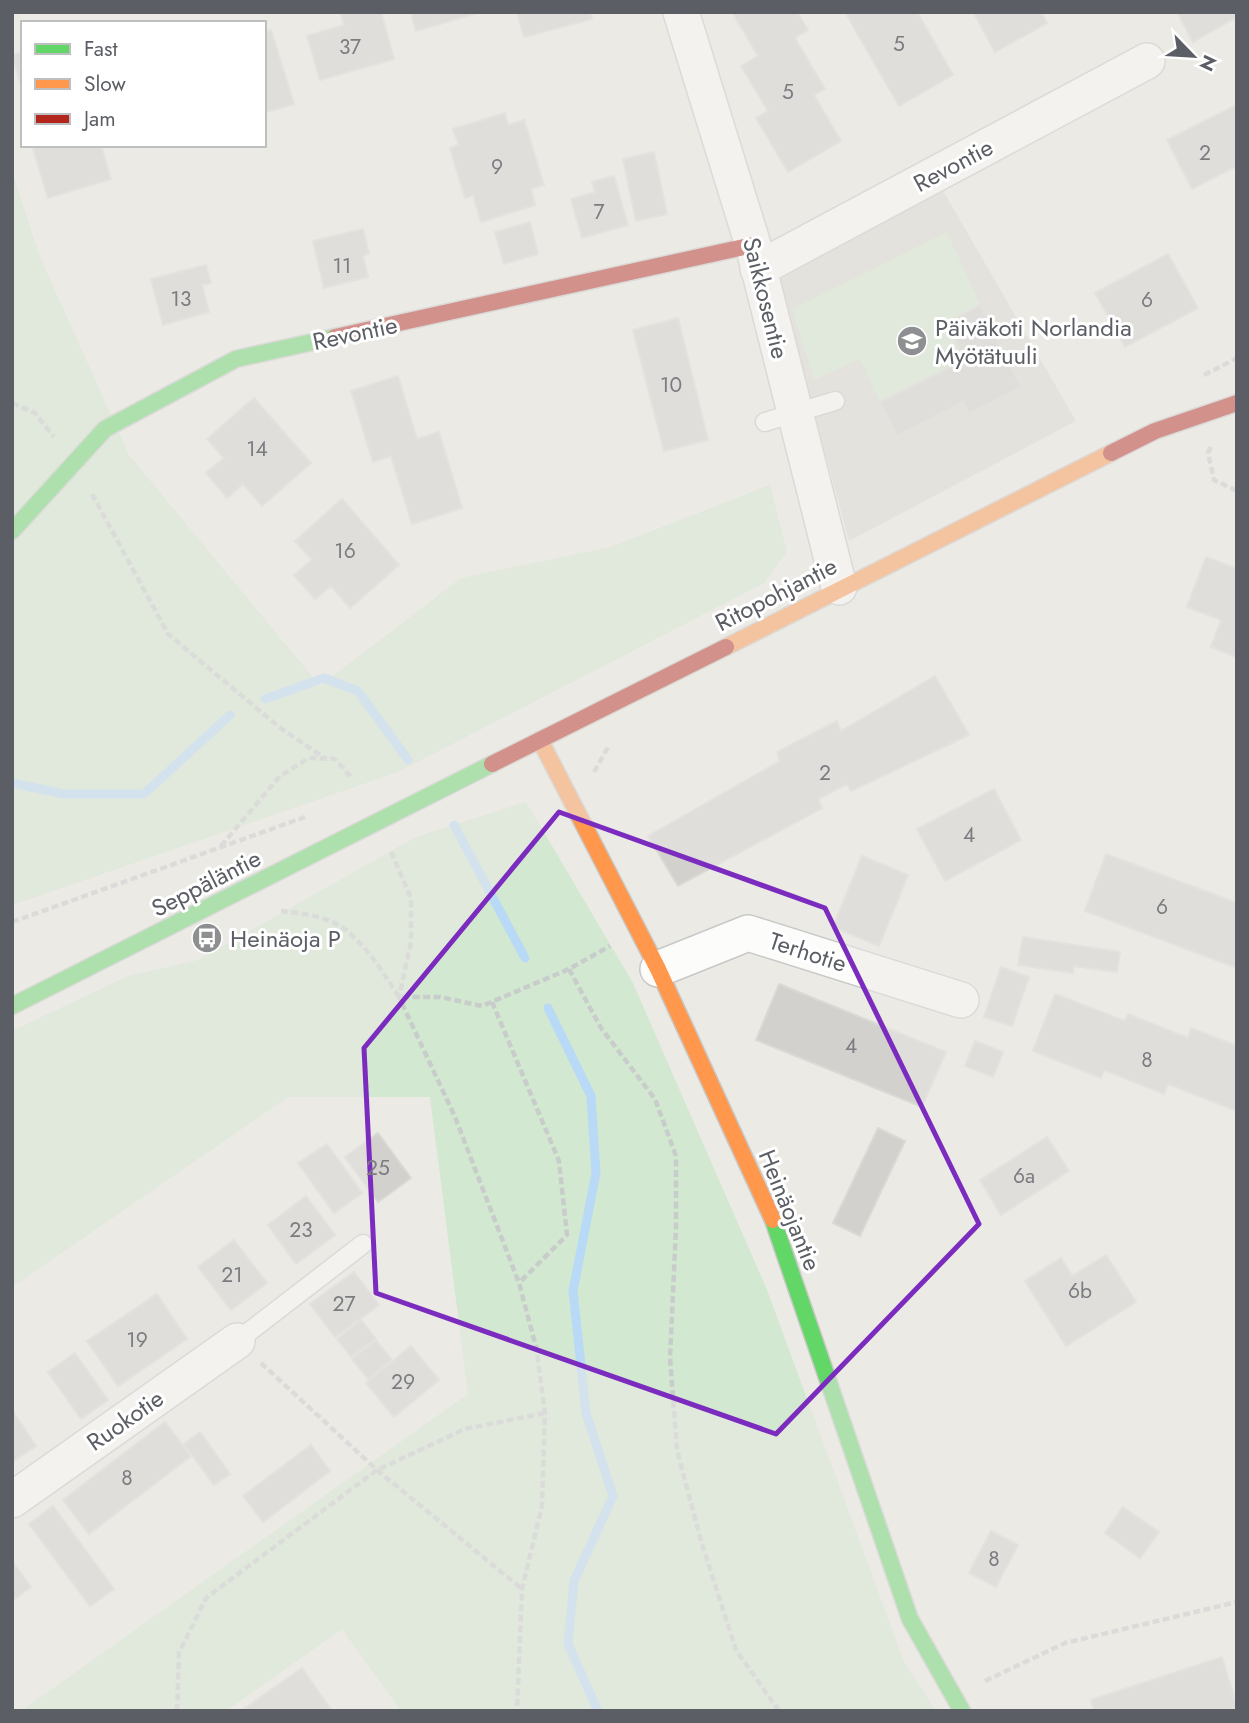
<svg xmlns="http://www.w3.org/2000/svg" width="1249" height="1723" viewBox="0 0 1249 1723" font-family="Jost,sans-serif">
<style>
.education{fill:#dcdad3}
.green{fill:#d2e8d0}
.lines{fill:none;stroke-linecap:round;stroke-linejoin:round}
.stream{stroke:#b8daf7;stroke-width:9}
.building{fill:#d2d1ce;stroke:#dad9d4;stroke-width:2}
.lane-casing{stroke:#c8c8c7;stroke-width:21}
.street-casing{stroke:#c8c8c7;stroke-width:38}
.fast-casing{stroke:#c8c8c7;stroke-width:19}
.slow-casing{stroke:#c8c8c7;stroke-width:19}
.jam-casing{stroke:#c8c8c7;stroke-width:19}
.path{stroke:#c8ccca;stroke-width:4.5;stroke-dasharray:7 3.5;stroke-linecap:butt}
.lane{stroke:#fcfcfb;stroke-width:18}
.street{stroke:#fcfcfb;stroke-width:35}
.fast{stroke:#63d668;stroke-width:16}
.slow{stroke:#ff974d;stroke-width:16}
.jam{stroke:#b3261e;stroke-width:16}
.marked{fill:none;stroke:#7b2cbf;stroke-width:5;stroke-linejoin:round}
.labels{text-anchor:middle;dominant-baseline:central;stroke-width:6;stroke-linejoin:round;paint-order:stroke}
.number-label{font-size:21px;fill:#7a7c80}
.street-label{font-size:24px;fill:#5b5e64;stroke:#fff}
.poi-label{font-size:24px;fill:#5b5e64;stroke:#fff;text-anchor:start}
</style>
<rect width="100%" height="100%" fill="#ebeae5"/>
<!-- education -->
<path class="education" d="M 934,175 L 1076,421 L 849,541 L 773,262 Z"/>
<!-- green -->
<g class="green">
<path d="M 12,171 L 39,255 L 129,455 L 320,686 L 461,578 L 611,547 L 770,485 L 787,552 L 764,583 L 398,772 L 12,905 Z"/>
<path d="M 947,232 L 980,305 L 946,323 L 965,360 L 880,402 L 860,359 L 814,380 L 792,309 Z"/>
<path d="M 526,802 L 633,983 L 767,1290 L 904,1662 L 936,1711 L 401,1711 L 342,1629 L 226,1711 L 21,1711 L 468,1394 L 430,1097 L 288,1097 L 12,1287 L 12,1031 L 128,976 L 198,960 L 416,837 Z"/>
</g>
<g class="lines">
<!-- stream -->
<g class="stream">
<path d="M 265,699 L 324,678 L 358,691 L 408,760"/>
<path d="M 12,783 L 64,794 L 144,794 L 230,715"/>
<path d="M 454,825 L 525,958"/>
<path d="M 548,1008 L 591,1096 L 596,1173 L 573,1291 L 586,1413 L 613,1496 L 574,1581 L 568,1644 L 598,1711"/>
</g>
</g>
<!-- building -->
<g class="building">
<path d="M 340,12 L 381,12 L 394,59 L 320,80 L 307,36 L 344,25 Z"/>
<path d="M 411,12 L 481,12 L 416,31 Z"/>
<path d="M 517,12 L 590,12 L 592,19 L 524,37 Z"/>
<path d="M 732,12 L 797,12 L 808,30 L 795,38 L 825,89 L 814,95 L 841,141 L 788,172 L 756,118 L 768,111 L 741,66 L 758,56 Z"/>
<path d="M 845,12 L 917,12 L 953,75 L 899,106 Z"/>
<path d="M 973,12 L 1041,12 L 1047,23 L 995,52 Z"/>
<path d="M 1177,12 L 1237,12 L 1237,17 L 1193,42 Z"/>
<path d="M 271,30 L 294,104 L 264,113 L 264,32 Z"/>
<path d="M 23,52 L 23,85 L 21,85 L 12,55 Z"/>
<path d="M 1234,106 L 1237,112 L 1237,166 L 1192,189 L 1167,140 Z"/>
<path d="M 505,113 L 508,125 L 524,120 L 544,185 L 531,189 L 535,205 L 481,222 L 473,195 L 465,198 L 450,148 L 459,145 L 453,129 Z"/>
<path d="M 32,145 L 101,145 L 111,179 L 48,198 Z"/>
<path d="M 654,152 L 667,214 L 636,221 L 623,159 Z"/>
<path d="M 614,176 L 628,225 L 582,238 L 571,199 L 595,192 L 592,182 Z"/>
<path d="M 530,222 L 538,254 L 504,264 L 495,232 Z"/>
<path d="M 363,229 L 369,253 L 363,256 L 368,277 L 324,288 L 313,241 Z"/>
<path d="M 1168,254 L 1198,308 L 1125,347 L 1095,293 Z"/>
<path d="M 206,265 L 211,283 L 202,285 L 209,312 L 163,325 L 151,279 Z"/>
<path d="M 980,305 L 1021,387 L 969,414 L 963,402 L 897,436 L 880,402 L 965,360 L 946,323 Z"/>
<path d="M 678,318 L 708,440 L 664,451 L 633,330 Z"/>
<path d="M 398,376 L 417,439 L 439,432 L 462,508 L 412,524 L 391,456 L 373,462 L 351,391 Z"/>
<path d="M 254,398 L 311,463 L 262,506 L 243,484 L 227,498 L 206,473 L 224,458 L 207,439 Z"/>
<path d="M 342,499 L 399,565 L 350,608 L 331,586 L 315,599 L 294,575 L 312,560 L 295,541 Z"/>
<path d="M 1206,557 L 1235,568 L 1237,564 L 1237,657 L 1211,647 L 1221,620 L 1187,607 Z"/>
<path d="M 935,676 L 969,735 L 851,791 L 847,784 L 818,799 L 822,808 L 678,886 L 648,836 L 780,761 L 777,752 L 837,721 L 841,731 Z"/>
<path d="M 994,789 L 1021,840 L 945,881 L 917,829 Z"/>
<path d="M 1106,854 L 1237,903 L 1237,968 L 1085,911 Z"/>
<path d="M 862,856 L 908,875 L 879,946 L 833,927 Z"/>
<path d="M 1023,937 L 1120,952 L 1117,972 L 1074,966 L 1073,973 L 1018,965 Z"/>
<path d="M 1001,967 L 1029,977 L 1012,1026 L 984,1017 Z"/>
<path d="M 779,984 L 946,1052 L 922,1107 L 756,1040 Z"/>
<path d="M 1055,994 L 1125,1021 L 1128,1014 L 1188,1038 L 1191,1028 L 1237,1046 L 1237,1111 L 1168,1084 L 1164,1094 L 1104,1070 L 1101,1078 L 1033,1051 Z"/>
<path d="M 975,1041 L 1003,1052 L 993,1077 L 965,1066 Z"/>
<path d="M 878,1128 L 905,1141 L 860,1236 L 833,1223 Z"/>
<path d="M 378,1133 L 411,1178 L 378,1202 L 345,1157 Z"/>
<path d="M 1047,1137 L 1069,1171 L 1001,1215 L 980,1180 Z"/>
<path d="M 327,1144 L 362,1193 L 334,1213 L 298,1163 Z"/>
<path d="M 306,1196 L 335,1235 L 296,1264 L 268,1225 Z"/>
<path d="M 234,1240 L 267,1283 L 231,1310 L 198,1267 Z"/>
<path d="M 1106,1255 L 1136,1302 L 1066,1346 L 1025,1281 L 1061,1258 L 1072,1276 Z"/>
<path d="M 354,1272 L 379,1305 L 335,1337 L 310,1304 Z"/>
<path d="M 157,1294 L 187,1339 L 118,1386 L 87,1341 Z"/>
<path d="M 361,1320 L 376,1339 L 351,1357 L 337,1339 Z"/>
<path d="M 376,1340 L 392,1360 L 368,1379 L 352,1359 Z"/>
<path d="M 411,1346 L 439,1380 L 394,1417 L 366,1383 Z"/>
<path d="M 75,1353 L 108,1400 L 81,1419 L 48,1372 Z"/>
<path d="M 12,1410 L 36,1446 L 12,1462 Z"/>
<path d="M 165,1422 L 191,1456 L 89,1534 L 63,1500 Z"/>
<path d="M 200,1432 L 230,1474 L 214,1485 L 184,1444 Z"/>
<path d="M 311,1445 L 330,1471 L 263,1522 L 243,1496 Z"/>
<path d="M 53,1506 L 114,1589 L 90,1606 L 29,1524 Z"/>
<path d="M 1123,1507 L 1159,1532 L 1140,1558 L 1105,1533 Z"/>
<path d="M 991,1531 L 1018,1545 L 996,1587 L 969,1573 Z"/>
<path d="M 12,1561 L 31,1587 L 12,1601 Z"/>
<path d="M 1222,1657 L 1237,1707 L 1224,1711 L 1094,1711 L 1091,1700 Z"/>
<path d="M 302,1668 L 332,1711 L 241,1711 Z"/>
</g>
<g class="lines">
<!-- lane casing -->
<g class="lane-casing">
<g id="lane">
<path d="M 765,422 L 835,401"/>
<path d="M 237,1341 L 363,1244"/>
</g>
</g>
<!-- street casing -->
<g class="street-casing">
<g id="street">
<path d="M 681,12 L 753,245 L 839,587"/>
<path d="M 758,269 L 1147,61"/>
<path d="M 658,969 L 748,933 L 961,1000"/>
<path d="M 12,1500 L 237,1341"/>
</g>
</g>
<!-- fast casing -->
<g class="fast-casing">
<g id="fast">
<path d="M 12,531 L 105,429 L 236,359 L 335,337"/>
<path d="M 12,1006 L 492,764"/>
<path d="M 773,1220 L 910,1619 L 962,1711"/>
</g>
</g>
<!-- slow casing -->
<g class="slow-casing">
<g id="slow">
<path d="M 726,647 L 1111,453"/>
<path d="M 540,740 L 658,969 L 773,1220"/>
</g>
</g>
<!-- jam casing -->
<g class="jam-casing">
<g id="jam">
<path d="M 335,337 L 753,245"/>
<path d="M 1111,453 L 1155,431 L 1237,403"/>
<path d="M 492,764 L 726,647"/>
</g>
</g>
<!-- path -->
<g class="path">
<path d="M 1204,375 L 1237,358"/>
<path d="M 12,403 L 35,413 L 54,437"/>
<path d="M 1211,447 L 1208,453 L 1214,480 L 1237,491"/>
<path d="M 92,494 L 168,634 L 279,727 L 326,759"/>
<path d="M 594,772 L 608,747"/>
<path d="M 221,846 L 280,776 L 309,758 L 335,759 L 352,778"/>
<path d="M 391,852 L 411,898 L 411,942 L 399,997 L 455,1117 L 519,1283 L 536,1347 L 545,1413 L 542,1506 L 522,1589 L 517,1711"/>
<path d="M 281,911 C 300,913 324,916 340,926 C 363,940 385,975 399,997 L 440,997 L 482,1006 L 569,969 L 610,946"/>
<path d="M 12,922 L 305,817"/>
<path d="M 569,969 L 601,1028 L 655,1099 L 676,1156 L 676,1227 L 670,1358 L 677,1450 L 701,1541 L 736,1650 L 779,1711"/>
<path d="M 492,1002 L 559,1161 L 567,1235 L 519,1283"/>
<path d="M 261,1363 L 377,1470 L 522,1589"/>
<path d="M 985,1681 L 1065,1643 L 1237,1602"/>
<path d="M 177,1711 L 179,1653 L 206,1598 L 377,1470 L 465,1429 L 545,1413"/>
</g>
<!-- lane -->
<use href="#lane" class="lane"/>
<!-- street -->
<use href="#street" class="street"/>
<!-- fast -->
<use href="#fast" class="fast"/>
<!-- slow -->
<use href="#slow" class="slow"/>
<!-- jam -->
<use href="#jam" class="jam"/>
</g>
<!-- marked area -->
<path d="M0 0H1249V1723H0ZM 559,812 L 825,908 L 979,1224 L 776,1434 L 376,1293 L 364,1048 Z" fill="#ebeae5" fill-opacity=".55" fill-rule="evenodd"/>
<path class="marked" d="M 559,812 L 825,908 L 979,1224 L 776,1434 L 376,1293 L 364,1048 Z"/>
<!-- icons -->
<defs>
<g id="school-disc" transform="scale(1.575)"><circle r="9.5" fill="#8d8f91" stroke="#fff"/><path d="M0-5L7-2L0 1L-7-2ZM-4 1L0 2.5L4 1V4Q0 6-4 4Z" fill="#fff"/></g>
<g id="bus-disc" transform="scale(1.575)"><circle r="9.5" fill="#8d8f91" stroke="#fff"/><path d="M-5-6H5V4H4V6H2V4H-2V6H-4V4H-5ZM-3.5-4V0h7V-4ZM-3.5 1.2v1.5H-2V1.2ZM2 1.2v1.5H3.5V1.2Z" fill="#fff"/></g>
</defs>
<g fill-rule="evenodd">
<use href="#school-disc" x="912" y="341"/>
<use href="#bus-disc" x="207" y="938"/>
</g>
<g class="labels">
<!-- number labels -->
<g class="number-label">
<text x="899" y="44">5</text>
<text x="350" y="47">37</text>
<text x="788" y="92">5</text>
<text x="1205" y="153">2</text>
<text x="497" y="167">9</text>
<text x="599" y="212">7</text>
<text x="342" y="266">11</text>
<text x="181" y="299">13</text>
<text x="1147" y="300">6</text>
<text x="671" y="385">10</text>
<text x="257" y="449">14</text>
<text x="345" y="551">16</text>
<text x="825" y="773">2</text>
<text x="969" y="835">4</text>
<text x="1162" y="907">6</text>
<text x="851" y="1046">4</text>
<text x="1147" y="1060">8</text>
<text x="378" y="1168">25</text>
<text x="1024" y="1176">6a</text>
<text x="301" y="1230">23</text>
<text x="232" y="1275">21</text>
<text x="1080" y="1291">6b</text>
<text x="344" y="1304">27</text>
<text x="137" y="1340">19</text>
<text x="403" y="1382">29</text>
<text x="127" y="1478">8</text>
<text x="994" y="1559">8</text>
</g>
<!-- street labels -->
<g class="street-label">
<text transform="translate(953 165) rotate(-28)">Revontie</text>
<text transform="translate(766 298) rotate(76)">Saikkosentie</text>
<text transform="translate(355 333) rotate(-12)">Revontie</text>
<text transform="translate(776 594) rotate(-27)">Ritopohjantie</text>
<text transform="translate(206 883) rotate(-27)">Seppäläntie</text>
<text transform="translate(808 952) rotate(18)">Terhotie</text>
<text transform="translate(790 1210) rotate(68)">Heinäojantie</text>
<text transform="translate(125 1420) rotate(-35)">Ruokotie</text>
</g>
<!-- poi labels -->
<g class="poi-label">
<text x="935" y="327">Päiväkoti Norlandia<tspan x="935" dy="28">Myötätuuli</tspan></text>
<text x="230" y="938">Heinäoja P</text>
</g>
</g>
<!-- border -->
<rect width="1249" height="1723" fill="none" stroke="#5b5e64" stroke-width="28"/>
<!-- legend -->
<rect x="21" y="21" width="245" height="126" fill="#ffffff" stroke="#bdbfc1" stroke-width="2"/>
<rect x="35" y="44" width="35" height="10" fill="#63d668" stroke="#bdbfc1" stroke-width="2"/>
<text x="84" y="56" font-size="21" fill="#5b5e64">Fast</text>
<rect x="35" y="79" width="35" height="10" fill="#ff974d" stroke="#bdbfc1" stroke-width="2"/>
<text x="84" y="91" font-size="21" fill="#5b5e64">Slow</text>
<rect x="35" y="114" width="35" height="10" fill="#b3261e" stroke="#bdbfc1" stroke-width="2"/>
<text x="84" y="126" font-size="21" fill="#5b5e64">Jam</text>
<!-- north arrow -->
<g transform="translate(1193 56) rotate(115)" stroke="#ffffff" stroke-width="5" paint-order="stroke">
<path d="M0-5L12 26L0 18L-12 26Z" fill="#5b5e64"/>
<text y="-10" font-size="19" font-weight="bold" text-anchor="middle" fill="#5b5e64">N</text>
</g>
</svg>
